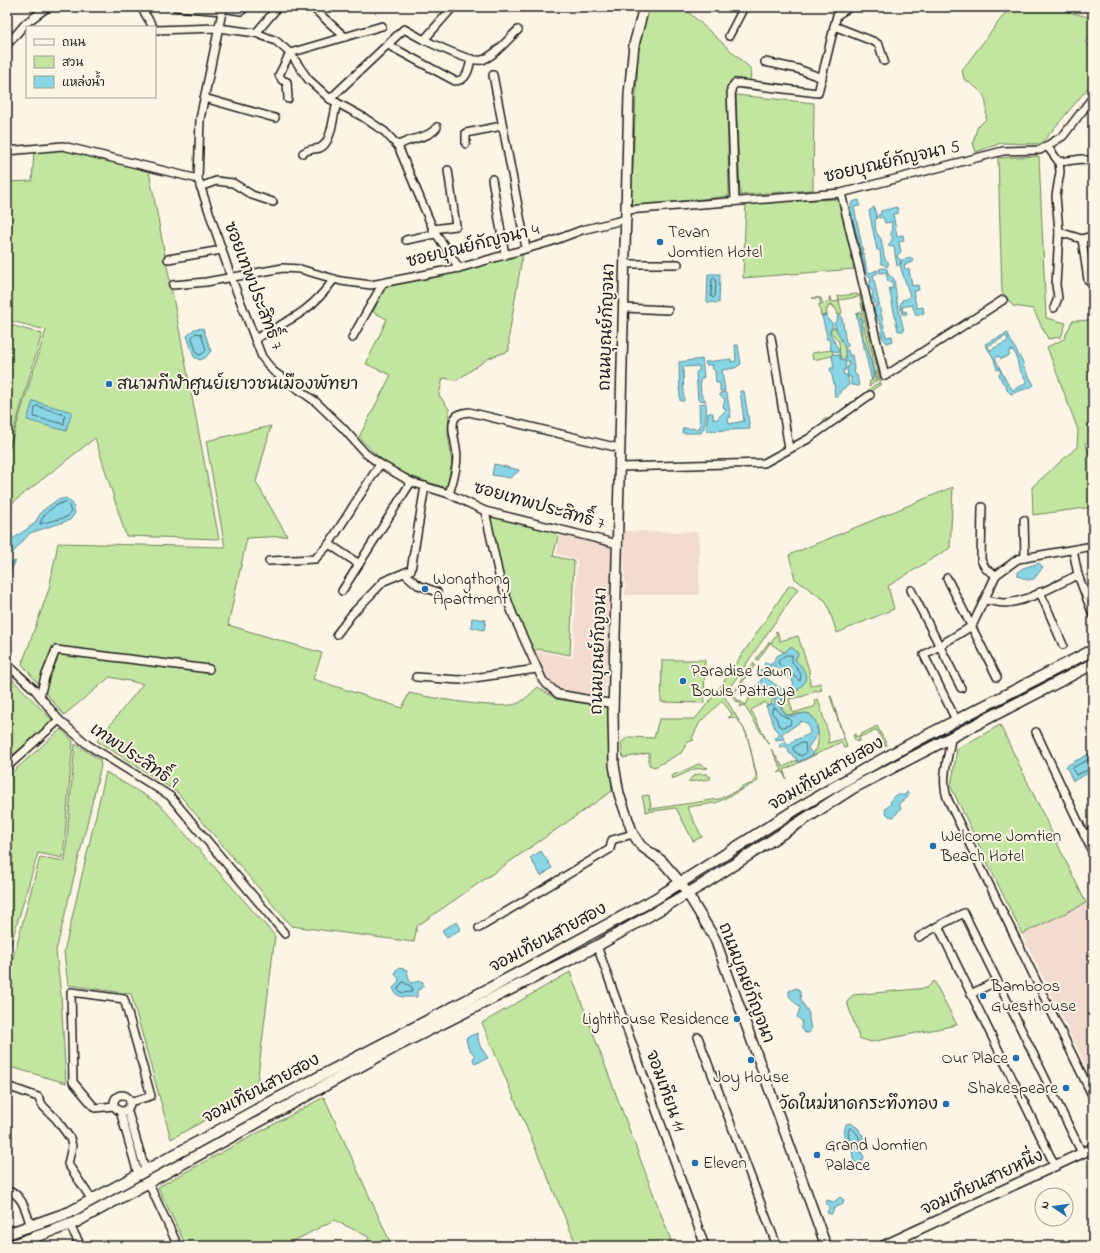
<svg xmlns="http://www.w3.org/2000/svg" width="1100" height="1253" viewBox="0 0 1100 1253" font-family="'Indie Flower','Playpen Sans Thai',sans-serif">
<style>
.built{fill:#f3dccf}
.green{fill:#c2e6a0;stroke:#6f815e}
.water{fill:#87d5e5;stroke:#5c8b95;fill-rule:evenodd}
.lines{fill:none;stroke-linecap:round;stroke-linejoin:round}
.shore{stroke:#47666c;stroke-width:1}
.minor-casing{stroke:#1c1c1c;stroke-width:10}
.tertiary-casing{stroke:#1c1c1c;stroke-width:12}
.secondary-casing{stroke:#1c1c1c;stroke-width:13}
.minor{stroke:#fcf5e5;stroke-width:7}
.tertiary{stroke:#fcf5e5;stroke-width:9}
.secondary{stroke:#fcf5e5;stroke-width:10}
.poi-dot{fill:#1f6fb2;stroke:#fcf5e5;stroke-width:1.5}
.labels{text-anchor:middle;dominant-baseline:central;stroke-width:4;stroke-linejoin:round;paint-order:stroke}
.street-label{font-size:17px;fill:#1c1c1c;stroke:#fcf5e5}
.poi-label{font-size:17px;fill:#1c1c1c;stroke:#fcf5e5;text-anchor:start}
</style>
<rect width="100%" height="100%" fill="#fcf5e5"/>
<filter id="ink" filterUnits="userSpaceOnUse"><feTurbulence type="fractalNoise" baseFrequency=".025" numOctaves="2"/><feDisplacementMap in="SourceGraphic" scale="8" xChannelSelector="R" yChannelSelector="G"/><feConvolveMatrix kernelMatrix="1 2 1 2 8 2 1 2 1" color-interpolation-filters="sRGB"/></filter>
<g filter="url(#ink)">
<!-- built -->
<g class="built">
<path d="M 624,531 L 699,532 L 699,595 L 625,595 Z"/>
<path d="M 561,532 L 615,546 L 605,695 L 559,691 L 544,679 L 534,654 L 538,651 L 573,658 L 577,560 L 556,554 Z"/>
<path d="M 1086,903 L 1093,918 L 1093,1081 L 1022,934 Z"/>
</g>
<!-- green -->
<g class="green">
<path d="M 648,7 L 683,7 L 751,69 L 750,82 L 732,80 L 727,87 L 729,196 L 631,207 L 638,54 Z"/>
<path d="M 1010,7 L 1048,7 L 1093,18 L 1093,35 L 1085,42 L 1093,50 L 1093,82 L 1041,144 L 1001,143 L 976,152 L 973,143 L 977,128 L 986,119 C 988,93 983,93 964,79 L 962,70 Z"/>
<path d="M 736,95 L 814,103 L 813,190 L 740,195 Z"/>
<path d="M 62,149 L 149,171 L 219,539 L 126,536 L 95,438 L 7,507 L 7,456 L 46,330 L 7,320 L 7,182 L 32,181 L 34,152 Z"/>
<path d="M 1039,156 L 1046,318 L 1066,323 L 1061,337 L 1048,339 L 1033,309 L 1013,306 L 1002,292 L 998,158 Z"/>
<path d="M 839,199 L 854,269 L 743,278 L 746,203 Z"/>
<path d="M 523,252 L 509,335 L 509,351 L 489,358 L 457,380 L 443,378 L 439,395 L 449,409 L 448,434 L 452,463 L 447,488 C 424,481 398,474 379,457 C 372,451 366,444 359,437 L 391,375 L 366,364 L 387,319 L 373,312 L 385,287 L 464,271 Z"/>
<path d="M 857,294 L 858,297 L 839,300 L 842,313 L 838,315 L 836,308 L 834,308 L 833,305 L 828,306 L 828,309 L 826,310 L 827,315 L 821,316 L 819,304 L 821,304 L 819,298 L 812,298 L 821,298 L 823,304 L 829,302 L 829,297 L 831,297 L 832,302 L 839,301 L 838,296 Z"/>
<path d="M 859,294 L 861,294 L 881,384 L 824,424 L 824,419 L 830,419 L 858,397 L 859,398 L 876,384 L 879,384 Z"/>
<path d="M 861,312 L 876,381 L 869,387 L 870,381 L 872,381 L 874,375 L 863,338 L 861,323 L 858,314 L 856,314 Z"/>
<path d="M 1093,320 L 1093,440 L 1085,443 L 1093,462 L 1093,507 L 1033,515 L 1032,487 L 1077,447 L 1078,430 L 1047,347 L 1064,339 L 1072,321 Z"/>
<path d="M 7,324 L 42,334 L 7,454 Z"/>
<path d="M 835,328 C 843,335 847,351 845,359 L 843,361 L 840,357 L 839,342 L 830,331 L 831,329 Z"/>
<path d="M 831,350 L 833,352 L 832,356 L 813,360 L 812,353 Z"/>
<path d="M 271,426 L 256,482 L 287,536 L 247,538 L 228,625 L 322,653 L 313,679 L 402,708 L 409,693 C 429,697 502,711 519,703 C 526,699 532,692 538,687 L 556,699 L 607,707 L 612,791 L 417,926 L 414,942 L 291,926 L 177,792 L 97,741 L 143,684 L 110,677 L 64,715 L 22,664 L 49,589 L 58,543 L 225,547 L 206,441 Z"/>
<path d="M 953,487 L 950,548 L 888,586 L 894,609 L 837,633 L 826,601 L 795,579 L 789,555 Z"/>
<path d="M 488,515 L 559,533 L 553,556 L 574,561 L 570,655 L 538,649 L 532,652 L 503,582 Z"/>
<path d="M 792,585 L 798,589 L 724,696 L 747,734 L 758,781 L 716,803 L 687,807 L 702,837 L 693,841 L 676,808 L 646,812 L 642,796 L 649,795 L 651,807 L 648,809 L 651,809 L 719,799 L 742,788 L 742,786 C 749,785 756,784 756,775 C 752,760 749,724 733,717 L 728,718 L 732,714 L 722,701 L 700,722 L 692,738 L 694,740 L 688,742 L 681,753 L 655,767 L 649,765 L 649,753 L 623,758 L 621,743 L 628,737 L 654,738 L 659,719 L 695,719 L 716,693 L 788,587 Z"/>
<path d="M 777,631 L 780,641 L 798,636 L 809,670 L 810,686 L 820,683 L 822,690 L 817,691 L 816,690 L 804,696 L 789,699 L 793,713 L 813,707 L 816,705 L 814,700 L 818,699 L 829,736 L 828,743 L 842,739 L 843,736 L 830,696 L 831,696 L 847,747 L 844,748 L 841,742 L 784,770 L 786,779 L 782,771 L 778,773 L 782,770 L 771,749 L 783,767 L 797,760 L 798,762 L 813,755 L 813,751 L 816,751 C 820,740 819,725 812,716 C 804,711 794,716 784,714 L 783,712 L 785,713 L 781,706 L 784,696 L 798,691 L 801,666 L 795,660 L 798,654 L 794,649 L 789,648 L 788,651 L 783,652 L 770,643 L 758,660 L 756,659 L 769,642 L 771,643 L 777,634 L 775,632 Z"/>
<path d="M 662,660 L 705,660 L 704,703 L 661,702 Z"/>
<path d="M 753,663 L 755,665 L 732,696 L 746,705 L 752,691 C 760,700 766,692 775,694 L 773,696 L 774,700 L 772,700 L 772,703 L 770,706 L 767,706 L 765,702 L 751,710 L 769,745 L 744,705 L 740,707 L 741,705 L 739,701 L 737,702 L 732,696 Z"/>
<path d="M 7,674 L 53,721 L 7,760 Z"/>
<path d="M 1000,725 L 1086,903 L 1022,934 L 951,787 L 957,749 Z"/>
<path d="M 877,726 L 887,745 L 885,746 L 877,730 L 872,731 L 872,733 C 868,735 865,734 860,737 L 859,741 L 856,742 L 853,735 L 855,734 L 856,737 Z"/>
<path d="M 61,729 L 73,741 L 63,858 L 38,853 L 7,957 L 7,777 Z"/>
<path d="M 75,744 L 100,760 L 101,766 L 56,951 L 61,995 L 66,1083 L 7,1066 L 7,981 L 40,857 L 65,861 Z"/>
<path d="M 699,764 L 708,768 L 695,769 L 672,779 L 671,776 Z"/>
<path d="M 106,772 L 159,804 L 275,936 L 256,1092 L 171,1139 L 131,994 L 68,985 L 64,952 Z"/>
<path d="M 699,774 L 706,774 L 711,777 L 710,779 L 688,782 L 693,776 Z"/>
<path d="M 810,782 L 813,788 L 786,803 L 782,795 Z"/>
<path d="M 570,972 L 673,1246 L 577,1246 L 482,1023 Z"/>
<path d="M 934,981 L 957,1025 L 871,1042 L 859,1038 L 847,1002 L 853,995 L 927,988 Z"/>
<path d="M 324,1097 L 392,1246 L 365,1246 L 369,1237 L 334,1220 L 292,1242 L 294,1246 L 186,1246 L 158,1187 Z"/>
</g>
<!-- water -->
<g class="water">
<path d="M 859,200 L 860,206 L 854,207 L 867,271 L 870,273 L 877,270 L 878,273 L 873,275 L 886,337 L 892,336 L 893,341 L 887,343 L 882,337 L 881,325 L 874,312 L 876,305 L 872,298 L 873,292 L 869,287 L 871,278 L 865,272 L 864,264 L 861,258 L 862,255 L 850,209 L 852,202 Z"/>
<path d="M 874,207 L 877,218 L 875,220 L 876,232 L 881,239 L 885,260 L 889,263 L 887,267 L 881,263 L 880,250 L 877,250 L 869,211 Z"/>
<path d="M 897,207 L 898,213 L 893,214 L 897,236 L 903,235 L 904,240 L 899,242 L 901,252 L 898,254 L 897,257 L 900,259 L 901,263 L 897,266 L 894,247 L 888,246 L 893,238 L 891,235 L 892,222 L 885,223 L 883,217 L 879,218 L 878,215 L 880,215 L 881,211 Z"/>
<path d="M 912,258 L 913,262 L 904,265 L 905,269 L 909,269 L 912,286 L 918,285 L 919,290 L 913,292 L 917,308 L 923,307 L 924,313 L 916,315 L 912,305 L 902,307 L 903,312 L 906,311 L 907,314 L 902,314 L 900,306 L 902,300 L 907,299 L 910,296 L 900,266 L 902,260 Z"/>
<path d="M 883,268 L 887,269 L 888,274 L 894,279 L 897,302 L 904,331 L 898,331 L 889,288 L 893,289 L 891,281 L 888,282 L 886,272 L 880,273 L 879,269 Z"/>
<path d="M 708,274 L 720,274 L 719,303 L 707,302 Z"/>
<path d="M 856,314 L 861,318 C 862,325 861,331 863,338 C 866,347 877,373 872,381 Z"/>
<path d="M 827,315 L 828,320 L 832,323 L 833,328 L 830,330 L 830,333 L 840,353 L 831,350 L 829,339 L 826,339 L 827,336 L 822,316 Z"/>
<path d="M 838,315 L 841,315 C 844,324 844,333 846,343 L 848,343 L 848,346 L 845,348 C 842,340 836,331 834,323 L 837,321 Z"/>
<path d="M 203,328 L 211,351 L 205,358 L 200,360 L 194,357 L 187,336 L 194,329 Z"/>
<path d="M 1008,333 L 1009,337 L 1024,365 L 1023,366 L 1034,385 L 1031,387 L 1011,394 L 1007,390 L 1006,385 L 1002,382 L 999,374 L 1001,373 L 999,369 L 997,370 L 994,359 L 985,344 ZM 1006,336 L 1008,341 L 990,350 L 987,345 L 990,345 ZM 1012,350 L 1016,355 L 1019,369 L 1026,380 L 1025,384 L 1013,390 L 1006,381 L 995,358 L 999,356 L 1001,359 L 1010,355 L 1008,352 Z"/>
<path d="M 735,345 L 738,345 L 741,364 L 735,368 L 722,370 L 725,391 L 720,391 L 720,383 L 716,383 L 715,371 L 712,368 L 713,365 L 706,365 L 705,362 L 731,359 L 731,362 L 736,361 Z"/>
<path d="M 845,350 L 848,350 L 849,355 L 852,355 L 855,375 L 857,375 L 859,386 L 851,385 L 851,377 L 848,377 L 847,367 L 849,366 L 849,362 L 846,362 Z"/>
<path d="M 833,354 L 840,355 L 840,359 L 845,360 L 846,370 L 843,370 L 844,375 L 847,375 L 849,385 L 841,390 L 838,397 L 835,397 L 834,389 L 835,388 L 830,368 L 834,368 L 832,356 Z"/>
<path d="M 702,359 L 704,377 L 700,380 L 701,394 L 706,401 L 698,400 L 696,372 L 699,371 L 699,366 L 683,367 L 684,401 L 680,401 L 679,362 Z"/>
<path d="M 740,391 L 744,391 L 750,429 L 708,431 L 706,429 L 708,413 L 713,413 L 713,418 L 716,420 L 726,410 L 723,407 L 725,399 L 720,396 L 720,393 L 725,392 L 727,395 L 731,417 L 728,418 L 729,424 L 744,421 Z"/>
<path d="M 33,401 L 72,412 L 66,431 L 27,420 Z"/>
<path d="M 706,403 C 707,411 706,426 701,433 L 682,433 L 683,428 L 700,429 L 699,404 Z"/>
<path d="M 494,464 L 519,470 L 519,471 L 510,478 L 492,475 Z"/>
<path d="M 66,498 L 73,504 L 75,513 L 70,520 L 30,533 L 10,556 L 7,556 L 7,541 L 14,538 L 34,524 L 42,511 L 57,500 Z"/>
<path d="M 16,561 L 11,570 L 7,600 L 7,564 Z"/>
<path d="M 1039,563 L 1043,567 L 1034,579 L 1028,580 L 1018,576 L 1018,572 L 1023,568 Z"/>
<path d="M 472,618 L 486,620 L 484,630 L 471,627 Z"/>
<path d="M 790,647 L 793,648 L 798,654 L 795,660 C 815,677 804,689 784,696 C 781,701 778,711 785,712 L 784,714 L 793,716 L 805,713 L 810,714 L 816,722 L 818,733 L 808,748 L 813,755 L 798,762 L 795,757 L 789,753 L 788,748 L 785,746 L 781,748 L 779,746 L 785,740 L 787,744 L 790,744 C 793,739 804,738 810,733 L 808,724 L 802,721 L 787,731 L 786,730 L 782,734 L 784,739 L 776,740 L 775,738 L 779,736 L 779,732 L 775,728 L 766,706 L 772,704 L 774,706 L 776,695 L 771,693 L 760,697 L 753,692 L 763,677 L 763,674 L 759,671 L 761,669 L 768,672 L 765,676 C 767,679 780,688 785,691 L 787,686 L 789,689 L 786,693 L 790,690 L 794,683 L 792,682 L 793,679 L 787,677 L 776,667 L 772,666 L 769,670 L 764,664 L 766,662 L 770,665 C 773,663 774,661 775,658 C 776,655 786,653 790,647 Z"/>
<path d="M 1093,752 L 1093,771 L 1073,781 L 1066,766 Z"/>
<path d="M 907,792 L 909,793 L 907,798 L 900,802 L 899,805 L 901,808 L 894,817 L 889,816 L 885,812 L 886,808 L 890,805 L 891,800 L 895,795 L 905,795 Z"/>
<path d="M 541,851 L 552,868 L 541,876 L 530,858 Z"/>
<path d="M 457,922 L 461,929 L 447,938 L 442,930 Z"/>
<path d="M 400,968 L 407,970 L 409,980 L 411,983 L 420,981 L 423,982 L 423,987 L 417,991 L 417,997 L 402,997 L 396,994 L 393,988 L 398,983 L 399,979 L 395,974 L 396,970 Z"/>
<path d="M 797,988 L 800,992 L 801,1001 L 809,1013 L 809,1019 L 811,1029 L 809,1033 L 805,1033 L 801,1029 L 802,1021 L 797,1017 L 800,1008 L 789,996 L 789,991 Z"/>
<path d="M 477,1033 L 480,1046 L 488,1058 L 475,1064 L 473,1059 L 475,1056 L 468,1048 L 466,1038 Z"/>
<path d="M 851,1123 L 859,1129 L 860,1133 L 863,1135 L 863,1144 L 859,1148 L 864,1157 L 862,1162 L 857,1164 L 853,1159 L 852,1149 L 846,1145 L 844,1133 L 846,1124 Z"/>
<path d="M 840,1197 L 844,1200 L 843,1204 L 834,1208 L 832,1214 L 827,1213 L 829,1208 L 826,1202 L 827,1200 L 834,1202 Z"/>
</g>
<g class="lines">
<!-- shore -->
<g class="shore">
<path d="M 714,278 L 716,280 L 715,296 L 713,298 L 711,296 L 712,280 Z"/>
<path d="M 196,333 L 201,334 L 206,350 L 201,355 L 197,354 L 192,338 Z"/>
<path d="M 37,406 L 65,415 L 64,424 L 34,417 L 35,408 Z"/>
<path d="M 65,502 L 69,506 L 71,512 L 67,517 L 40,524 C 42,514 55,504 65,502 Z"/>
<path d="M 786,655 L 792,655 L 792,662 L 801,674 L 800,681 L 778,663 L 779,660 Z"/>
<path d="M 773,708 L 776,708 L 780,714 L 791,720 L 790,725 L 782,727 L 779,726 L 776,718 L 772,713 Z"/>
<path d="M 800,743 L 805,743 L 806,753 L 801,756 L 794,751 L 793,748 Z"/>
<path d="M 1093,757 L 1072,768 L 1076,775 L 1093,768"/>
<path d="M 403,982 L 412,987 L 412,992 L 403,993 L 399,991 L 398,989 Z"/>
<path d="M 850,1128 C 855,1130 860,1136 859,1141 L 855,1145 L 850,1143 L 848,1133 Z"/>
</g>
<!-- minor casing -->
<g class="minor-casing">
<g id="minor">
<path d="M 141,7 L 153,27"/>
<path d="M 176,7 L 222,11"/>
<path d="M 223,7 L 200,119 L 198,179 L 231,277 L 262,357 L 273,371 L 316,402 L 343,428 L 365,453 L 380,464 L 411,482 L 449,494 L 485,511 L 618,544"/>
<path d="M 312,7 L 345,37"/>
<path d="M 222,8 L 241,11 L 246,7"/>
<path d="M 834,26 L 875,42 L 879,45 L 884,61"/>
<path d="M 155,30 L 218,28 L 256,33 L 276,41 L 290,53 L 308,79 L 330,99 L 363,117 L 385,132 L 398,146 L 433,229 L 459,268"/>
<path d="M 256,33 L 278,7"/>
<path d="M 729,36 L 744,7"/>
<path d="M 424,40 C 436,45 471,63 482,60 C 496,55 508,39 518,30"/>
<path d="M 7,45 L 26,23 L 48,7"/>
<path d="M 388,45 L 455,81 C 467,81 469,69 471,59"/>
<path d="M 765,62 L 798,69 L 822,78"/>
<path d="M 493,75 L 526,248"/>
<path d="M 204,98 L 275,118"/>
<path d="M 288,99 L 287,82 L 282,80 L 279,75 L 290,53 L 382,26"/>
<path d="M 330,99 L 404,29 L 424,40 L 453,7"/>
<path d="M 466,144 L 466,133 L 502,126"/>
<path d="M 398,146 C 410,137 429,139 437,127"/>
<path d="M 1047,146 L 1059,162 L 1060,172 L 1056,196 L 1059,232 L 1056,285 L 1058,298 L 1054,308"/>
<path d="M 7,151 L 63,146 L 198,179"/>
<path d="M 303,153 C 309,148 314,150 320,148 C 332,143 333,115 337,103"/>
<path d="M 1059,162 L 1082,159 L 1093,162"/>
<path d="M 492,179 L 505,255"/>
<path d="M 200,187 L 216,181 L 233,183 L 252,195 L 273,202"/>
<path d="M 841,193 L 885,376 L 1003,300"/>
<path d="M 735,201 L 731,89 L 735,83 L 818,93 L 837,15 L 850,7"/>
<path d="M 627,210 L 841,193 L 1003,151 L 1040,150 L 1063,136 L 1093,97"/>
<path d="M 433,229 L 456,226 L 448,170"/>
<path d="M 1059,232 L 1082,239 L 1088,237 L 1093,239"/>
<path d="M 1082,239 L 1088,280"/>
<path d="M 406,240 L 435,234"/>
<path d="M 168,259 L 222,250"/>
<path d="M 626,264 L 678,264"/>
<path d="M 173,285 L 206,282 L 283,268 L 300,269 L 341,281 L 371,285 L 459,268 L 550,242 L 582,230 L 627,219"/>
<path d="M 624,308 L 668,310"/>
<path d="M 771,337 L 789,449"/>
<path d="M 352,338 L 383,283"/>
<path d="M 255,339 C 289,320 310,313 334,279"/>
<path d="M 620,467 L 764,463 L 808,439 L 870,395"/>
<path d="M 449,494 C 453,480 459,464 456,448 C 455,439 450,426 455,418 C 458,413 464,413 469,412 L 619,448"/>
<path d="M 982,507 L 981,560 L 986,569 L 996,575"/>
<path d="M 485,511 L 500,580 L 513,615 L 543,681 L 558,694 L 614,704"/>
<path d="M 1024,520 L 1025,558"/>
<path d="M 329,544 L 359,564"/>
<path d="M 1073,550 L 1078,575 L 1093,615"/>
<path d="M 269,561 L 315,559 L 329,544 L 380,464"/>
<path d="M 404,573 L 418,585 L 437,592"/>
<path d="M 947,578 L 997,677"/>
<path d="M 911,590 L 961,688"/>
<path d="M 342,591 L 411,482"/>
<path d="M 1040,592 L 1063,645"/>
<path d="M 986,600 C 992,601 999,603 1005,603 C 1028,602 1057,584 1078,575"/>
<path d="M 337,634 L 352,614 L 384,581 L 411,570 L 425,486"/>
<path d="M 7,664 L 35,690 L 59,720 L 88,745 L 170,796 L 285,934"/>
<path d="M 416,677 L 459,680 L 537,669"/>
<path d="M 40,696 L 45,677 L 56,650 L 209,669"/>
<path d="M 956,720 L 924,655 L 972,626 L 996,575 L 1018,559 L 1093,546"/>
<path d="M 1036,732 L 1093,853"/>
<path d="M 951,739 C 948,759 940,780 948,800 L 1093,1097"/>
<path d="M 7,767 L 59,720"/>
<path d="M 1084,835 L 1093,831"/>
<path d="M 938,926 L 964,913 L 1082,1153"/>
<path d="M 479,928 L 610,849 L 612,840 L 633,834"/>
<path d="M 919,937 L 938,926 L 1055,1166"/>
<path d="M 597,946 L 705,1246"/>
<path d="M 971,994 L 997,981"/>
<path d="M 698,1037 L 777,1246"/>
<path d="M 7,1086 L 38,1097 L 43,1106 L 56,1119 L 70,1138 L 72,1146 L 68,1164 L 92,1200"/>
<circle cx="122" cy="1103" r="8"/>
<path d="M 114,1106 L 95,1108 L 73,1082 L 71,992 L 124,999 L 151,1096 L 130,1102"/>
<path d="M 127,1109 L 145,1169"/>
<path d="M 120,1111 L 138,1174"/>
<path d="M 148,1182 L 178,1246"/>
<path d="M 7,1191 C 23,1193 26,1213 31,1226"/>
<path d="M 69,1224 L 81,1246"/>
</g>
</g>
<!-- tertiary casing -->
<g class="tertiary-casing">
<g id="tertiary">
<path d="M 644,7 L 634,45 L 629,94 L 613,713 L 614,765 L 619,794 L 633,834 L 641,846 L 662,861 L 681,883 L 715,939 L 826,1246"/>
<path d="M 883,1246 L 1093,1148"/>
</g>
</g>
<!-- secondary casing -->
<g class="secondary-casing">
<g id="secondary">
<path d="M 7,1234 L 70,1212 L 267,1104 L 496,985 L 655,899 L 795,810 L 863,770 L 918,740 L 1093,650"/>
<path d="M 10,1246 L 74,1223 L 397,1046 L 597,946 L 702,885 L 853,788 L 1093,664"/>
</g>
</g>
<!-- minor -->
<use href="#minor" class="minor"/>
<!-- tertiary -->
<use href="#tertiary" class="tertiary"/>
<!-- secondary -->
<use href="#secondary" class="secondary"/>
</g>
</g>
<!-- markers -->
<g class="poi-dot">
<circle cx="660" cy="242" r="4"/>
<circle cx="109" cy="384" r="4"/>
<circle cx="425" cy="589" r="4"/>
<circle cx="683" cy="681" r="4"/>
<circle cx="933" cy="846" r="4"/>
<circle cx="983" cy="996" r="4"/>
<circle cx="737" cy="1019" r="4"/>
<circle cx="1016" cy="1058" r="4"/>
<circle cx="751" cy="1060" r="4"/>
<circle cx="1066" cy="1088" r="4"/>
<circle cx="946" cy="1104" r="4"/>
<circle cx="817" cy="1155" r="4"/>
<circle cx="695" cy="1163" r="4"/>
</g>
<g class="labels">
<!-- street labels -->
<g class="street-label">
<text transform="translate(892 162) rotate(-13)">ซอยบุณย์กัญจนา 5</text>
<text transform="translate(473 246) rotate(-14)">ซอยบุณย์กัญจนา 4</text>
<text transform="translate(253 286) rotate(69)">ซอยเทพประสิทธิ์ 7</text>
<text transform="translate(607 327) rotate(-88)">ถนนบุณย์กัญจนา</text>
<text transform="translate(539 506) rotate(16)">ซอยเทพประสิทธิ์ 7</text>
<text transform="translate(599 651) rotate(-88)">ถนนบุณย์กัญจนา</text>
<text transform="translate(134 756) rotate(34)">เทพประสิทธิ์ 9</text>
<text transform="translate(826 774) rotate(-30)">จอมเทียนสายสอง</text>
<text transform="translate(548 938) rotate(-28)">จอมเทียนสายสอง</text>
<text transform="translate(746 983) rotate(69)">ถนนบุณย์กัญจนา</text>
<text transform="translate(261 1089) rotate(-28)">จอมเทียนสายสอง</text>
<text transform="translate(665 1091) rotate(70)">จอมเทียน 11</text>
<text transform="translate(982 1183) rotate(-25)">จอมเทียนสายหนึ่ง</text>
</g>
<!-- poi labels -->
<g class="poi-label">
<text x="668" y="232">Tevan<tspan x="668" dy="20">Jomtien Hotel</tspan></text>
<text x="117" y="384">สนามกีฬาศูนย์เยาวชนเมืองพัทยา</text>
<text x="433" y="579">Wongthong<tspan x="433" dy="20">Apartment</tspan></text>
<text x="691" y="671">Paradise Lawn<tspan x="691" dy="20">Bowls Pattaya</tspan></text>
<text x="941" y="836">Welcome Jomtien<tspan x="941" dy="20">Beach Hotel</tspan></text>
<text x="991" y="986">Bamboos<tspan x="991" dy="20">Guesthouse</tspan></text>
<text x="729" y="1019" text-anchor="end">Lighthouse Residence</text>
<text x="1008" y="1058" text-anchor="end">Our Place</text>
<text x="751" y="1077" text-anchor="middle">Joy House</text>
<text x="1058" y="1088" text-anchor="end">Shakespeare</text>
<text x="938" y="1104" text-anchor="end">วัดใหม่หาดกระทึงทอง</text>
<text x="825" y="1145">Grand Jomtien<tspan x="825" dy="20">Palace</tspan></text>
<text x="703" y="1163">Eleven</text>
</g>
</g>
<!-- margin -->
<rect width="1100" height="1253" fill="none" stroke="#fcf5e5" stroke-width="24"/>
<rect x="12" y="12" width="1076" height="1229" fill="none" stroke="#1c1c1c" stroke-width="1.5" filter="url(#ink)"/>
<!-- legend -->
<rect x="26" y="26" width="130" height="72" fill="#fcf5e5" stroke="#a29e95"/>
<rect x="34" y="39" width="20" height="6" fill="#fcf5e5" stroke="#a29e95"/>
<text x="62" y="46" font-size="12" fill="#1c1c1c">ถนน</text>
<rect x="34" y="56" width="20" height="12" fill="#c2e6a0" stroke="#a29e95"/>
<text x="62" y="66" font-size="12" fill="#1c1c1c">สวน</text>
<rect x="34" y="76" width="20" height="12" fill="#87d5e5" stroke="#a29e95"/>
<text x="62" y="86" font-size="12" fill="#1c1c1c">แหล่งน้ำ</text>
<!-- north arrow -->
<g transform="translate(1054 1207) rotate(283)"><circle r="19" fill="#fcf5e5" stroke="#a29e95"/>
<path d="M0-3L7 15L0 10L-7 15Z" fill="#1f6fb2"/>
<text y="-6" font-size="11" font-weight="bold" text-anchor="middle" fill="#1c1c1c">N</text>
</g>
</svg>
